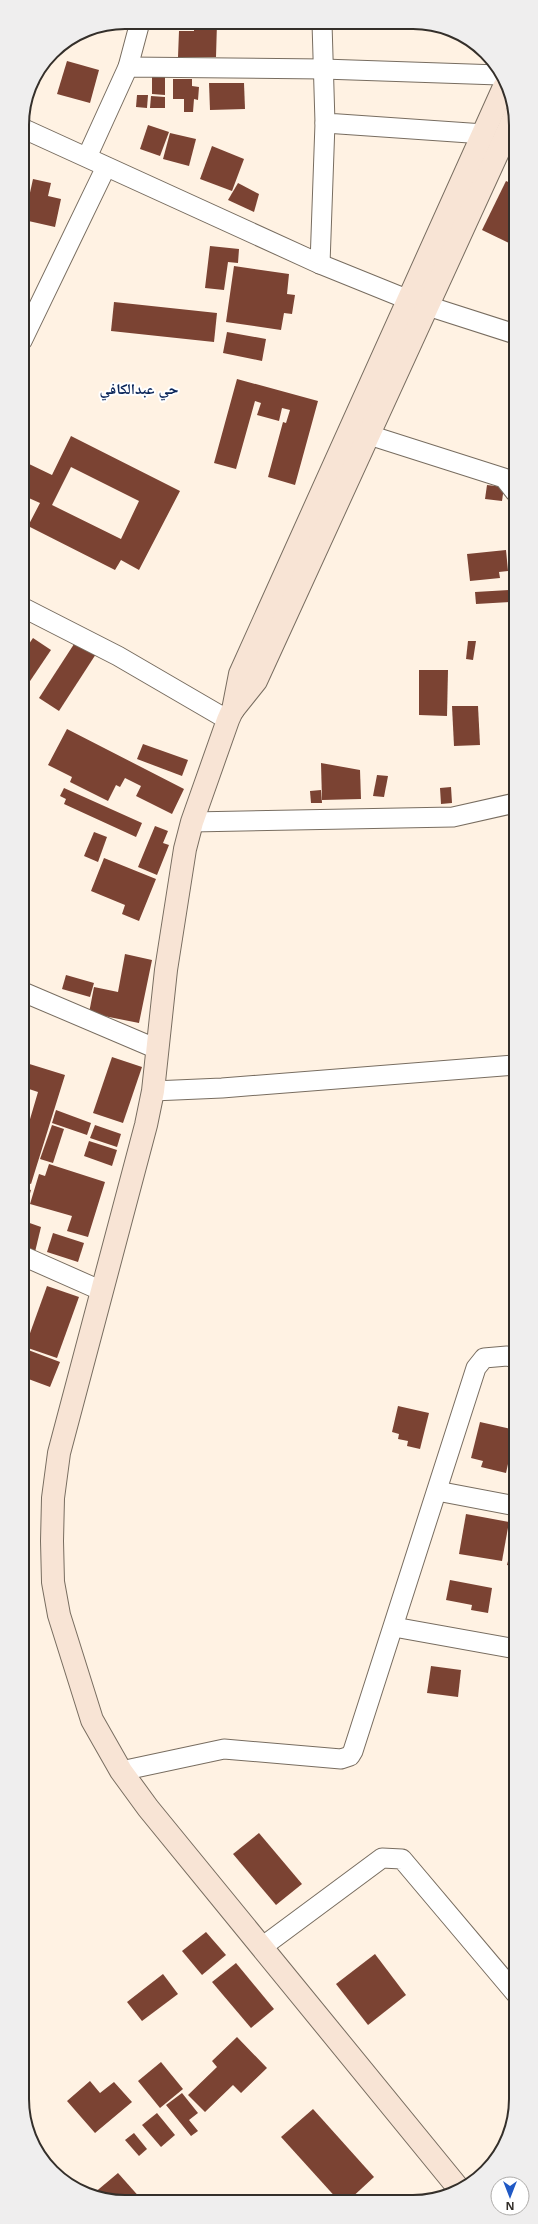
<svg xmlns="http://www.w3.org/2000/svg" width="538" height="2224" viewBox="0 0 538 2224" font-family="'Open Sans','Noto Naskh Arabic',sans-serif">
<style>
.building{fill:#7b4333;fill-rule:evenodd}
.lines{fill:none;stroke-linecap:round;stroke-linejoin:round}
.street-casing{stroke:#786d60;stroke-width:21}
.secondary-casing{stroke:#786d60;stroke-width:24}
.street{stroke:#fff;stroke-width:19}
.secondary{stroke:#f8e4d5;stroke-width:22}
.labels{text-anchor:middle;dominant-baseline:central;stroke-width:4;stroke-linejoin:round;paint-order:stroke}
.district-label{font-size:15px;font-weight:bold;fill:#0b265a;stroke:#fff}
.rim{fill:none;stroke:#342f2a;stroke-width:2}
</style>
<rect width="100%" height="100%" fill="#fff2e3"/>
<!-- building -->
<g class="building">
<path d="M 194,22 L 217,23 L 216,57 L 178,57 L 179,31 L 194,31 Z"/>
<path d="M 67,61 L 99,70 L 90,103 L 57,94 Z"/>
<path d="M 42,66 L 39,85 L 31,84 L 33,80 Z"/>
<path d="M 152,71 L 165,72 L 165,95 L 152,94 Z"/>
<path d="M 173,79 L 192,79 L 192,86 L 199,87 L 198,100 L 194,99 L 193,112 L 184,112 L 184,99 L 173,99 Z"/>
<path d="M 209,83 L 244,83 L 245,109 L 210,110 Z"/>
<path d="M 137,95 L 148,95 L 147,108 L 136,107 Z"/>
<path d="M 151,96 L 165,97 L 165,108 L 150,108 Z"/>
<path d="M 148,125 L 169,132 L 160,156 L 140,149 Z"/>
<path d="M 170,133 L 196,139 L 189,166 L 163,159 Z"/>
<path d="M 212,146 L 244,159 L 232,191 L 200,179 Z"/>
<path d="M 515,160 L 515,178 L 508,175 Z"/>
<path d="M 33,179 L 51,183 L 48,196 L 61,199 L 55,227 L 24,220 Z"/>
<path d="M 506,181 L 515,185 L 515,246 L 482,230 Z"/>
<path d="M 238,183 L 259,194 L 254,212 L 228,200 Z"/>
<path d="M 210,246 L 239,249 L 238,263 L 228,262 L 224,290 L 205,288 Z"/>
<path d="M 234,266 L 289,274 L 287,294 L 295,295 L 292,314 L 284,313 L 281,330 L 226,322 Z"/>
<path d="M 114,302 L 217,313 L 214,342 L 111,331 Z"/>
<path d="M 227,332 L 266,339 L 262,361 L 223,353 Z"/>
<path d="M 237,379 L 318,401 L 295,485 L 268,477 L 283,422 L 286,423 L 290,410 L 282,408 L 279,421 L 257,415 L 261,403 L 255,401 L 236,469 L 214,463 Z"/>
<path d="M 71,436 L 180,491 L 139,570 L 121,560 L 115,570 L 28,526 L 40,503 L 22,495 L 22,472 L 27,463 L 52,475 ZM 71,467 L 139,501 L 121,539 L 52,505 Z"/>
<path d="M 487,485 L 504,487 L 502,501 L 485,499 Z"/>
<path d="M 506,550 L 508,571 L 499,572 L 500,578 L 470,581 L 467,554 Z"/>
<path d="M 509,590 L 510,602 L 476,604 L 475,592 Z"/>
<path d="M 33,638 L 51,650 L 22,693 L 22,654 Z"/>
<path d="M 76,641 L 96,654 L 59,711 L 39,698 Z"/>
<path d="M 468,641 L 476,641 L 473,660 L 466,659 Z"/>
<path d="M 419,670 L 448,670 L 447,716 L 419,715 Z"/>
<path d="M 452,706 L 478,706 L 480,745 L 454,746 Z"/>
<path d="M 67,729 L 184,789 L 172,814 L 136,796 L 141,786 L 125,778 L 120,787 L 116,785 L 108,801 L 70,782 L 72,777 L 48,765 Z"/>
<path d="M 143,744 L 188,760 L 182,776 L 137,759 Z"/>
<path d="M 321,763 L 360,770 L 361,799 L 322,800 Z"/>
<path d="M 377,775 L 388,776 L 384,797 L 373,796 Z"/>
<path d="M 451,787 L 452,803 L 441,804 L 440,788 Z"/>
<path d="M 64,788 L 142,823 L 136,837 L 64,804 L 66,799 L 60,796 Z"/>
<path d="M 321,790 L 322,803 L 311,803 L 310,791 Z"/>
<path d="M 155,826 L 168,831 L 163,843 L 169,845 L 157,875 L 138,867 Z"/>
<path d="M 94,832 L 107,837 L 98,862 L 84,856 Z"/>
<path d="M 104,858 L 156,879 L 139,921 L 122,914 L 125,905 L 91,891 Z"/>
<path d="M 125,954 L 152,960 L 139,1023 L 89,1013 L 94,987 L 118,992 Z"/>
<path d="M 66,975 L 94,983 L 90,997 L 62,989 Z"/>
<path d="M 112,1057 L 142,1067 L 123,1123 L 93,1113 Z"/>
<path d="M 23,1062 L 65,1075 L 31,1184 L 23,1181 L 23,1143 L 38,1092 L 23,1087 Z"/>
<path d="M 56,1110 L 91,1123 L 87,1135 L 52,1123 Z"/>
<path d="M 52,1125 L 64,1129 L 53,1163 L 40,1159 Z"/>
<path d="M 95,1125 L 121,1134 L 117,1147 L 90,1138 Z"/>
<path d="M 89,1141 L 117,1150 L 112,1166 L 84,1156 Z"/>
<path d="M 49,1164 L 105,1182 L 88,1237 L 67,1231 L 72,1216 L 30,1204 L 39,1174 L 45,1176 Z"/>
<path d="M 23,1188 L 31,1190 L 23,1217 Z"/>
<path d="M 24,1221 L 41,1227 L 35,1252 L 23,1248 Z"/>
<path d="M 53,1233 L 84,1243 L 78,1262 L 47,1252 Z"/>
<path d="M 47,1286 L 79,1297 L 57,1358 L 25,1347 Z"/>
<path d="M 23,1348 L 60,1362 L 50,1387 L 23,1377 Z"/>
<path d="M 398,1406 L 429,1413 L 420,1449 L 407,1446 L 408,1441 L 398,1439 L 399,1434 L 392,1432 Z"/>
<path d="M 480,1422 L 516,1430 L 516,1458 L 514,1466 L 508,1464 L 506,1473 L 481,1467 L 483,1461 L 471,1458 Z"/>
<path d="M 466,1514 L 509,1522 L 502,1561 L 459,1554 Z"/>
<path d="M 516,1528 L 516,1567 L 507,1565 Z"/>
<path d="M 450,1580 L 492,1588 L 488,1613 L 471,1610 L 472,1605 L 446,1600 Z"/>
<path d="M 431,1666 L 461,1670 L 458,1697 L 427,1693 Z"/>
<path d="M 259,1833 L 302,1884 L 276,1905 L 233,1854 Z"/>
<path d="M 206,1932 L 226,1955 L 202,1975 L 182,1951 Z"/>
<path d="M 375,1954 L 406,1995 L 368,2025 L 336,1984 Z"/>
<path d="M 236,1963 L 274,2009 L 251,2028 L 212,1982 Z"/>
<path d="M 163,1974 L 178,1994 L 142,2021 L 127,2002 Z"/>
<path d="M 237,2037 L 267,2068 L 241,2093 L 233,2085 L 205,2112 L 188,2095 L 217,2067 L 212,2061 Z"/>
<path d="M 161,2062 L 183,2089 L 160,2108 L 138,2081 Z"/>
<path d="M 90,2081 L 100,2093 L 114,2082 L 132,2102 L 95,2133 L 67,2101 Z"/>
<path d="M 182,2093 L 198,2113 L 189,2120 L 198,2131 L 191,2136 L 166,2105 Z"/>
<path d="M 313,2109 L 374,2177 L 348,2201 L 339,2201 L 281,2137 Z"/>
<path d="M 157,2113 L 175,2135 L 161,2147 L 142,2125 Z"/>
<path d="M 134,2133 L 147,2149 L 139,2156 L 125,2140 Z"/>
<path d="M 118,2173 L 142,2200 L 105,2200 L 93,2194 Z"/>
</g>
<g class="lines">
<!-- street casing -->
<g class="street-casing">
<g id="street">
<path d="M 322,23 L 325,123 L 484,134"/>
<path d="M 128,67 L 140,22"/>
<path d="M 22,128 L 320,264 L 409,300 L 515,334"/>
<path d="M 87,157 L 128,67 L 323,69 L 499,75"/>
<path d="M 320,264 L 325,123"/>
<path d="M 22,341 L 106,167"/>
<path d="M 369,435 L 504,478 L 515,492"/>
<path d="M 22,607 L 118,656 L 228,720"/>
<path d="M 192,822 L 453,817 L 515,803"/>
<path d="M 23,992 L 157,1049"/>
<path d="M 153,1091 L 222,1088 L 515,1065"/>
<path d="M 23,1256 L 102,1291"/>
<path d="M 437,1491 L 516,1506"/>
<path d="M 394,1627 L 516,1649"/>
<path d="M 121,1771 L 224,1749 L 341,1759 L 350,1756 L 353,1751 L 476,1368 L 484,1358 L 507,1356 L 516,1358"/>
<path d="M 262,1947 L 382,1858 L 402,1859 L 516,1994"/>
</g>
</g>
<!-- secondary casing -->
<g class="secondary-casing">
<g id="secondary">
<path d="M 233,710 L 240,674 L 504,87"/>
<path d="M 460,2190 L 148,1808 L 121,1771 L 92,1720 L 59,1615 L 53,1582 L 52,1541 L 53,1498 L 59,1453 L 146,1125 L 153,1091 L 166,970 L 185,849 L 192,822 L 228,720 L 232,711 L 256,681 L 515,115"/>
</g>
</g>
<!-- street -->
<use href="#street" class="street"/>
<!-- secondary -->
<use href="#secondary" class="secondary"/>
</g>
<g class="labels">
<!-- district labels -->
<g class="district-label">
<text x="139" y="388">حي عبدالكافي</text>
</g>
</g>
<!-- crop -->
<path d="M0 0H538V2224H0ZM125 29H413A96 96 0 0 1 509 125V2099A96 96 0 0 1 413 2195H125A96 96 0 0 1 29 2099V125A96 96 0 0 1 125 29Z" fill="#efeeee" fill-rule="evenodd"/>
<path class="rim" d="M125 29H413A96 96 0 0 1 509 125V2099A96 96 0 0 1 413 2195H125A96 96 0 0 1 29 2099V125A96 96 0 0 1 125 29Z"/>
<!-- north arrow -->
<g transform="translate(510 2196) rotate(180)"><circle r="19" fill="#ffffff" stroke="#aeacaa"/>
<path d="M0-3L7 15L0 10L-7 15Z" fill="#2059c5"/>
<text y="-6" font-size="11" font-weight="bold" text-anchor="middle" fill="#342f2a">N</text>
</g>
</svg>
